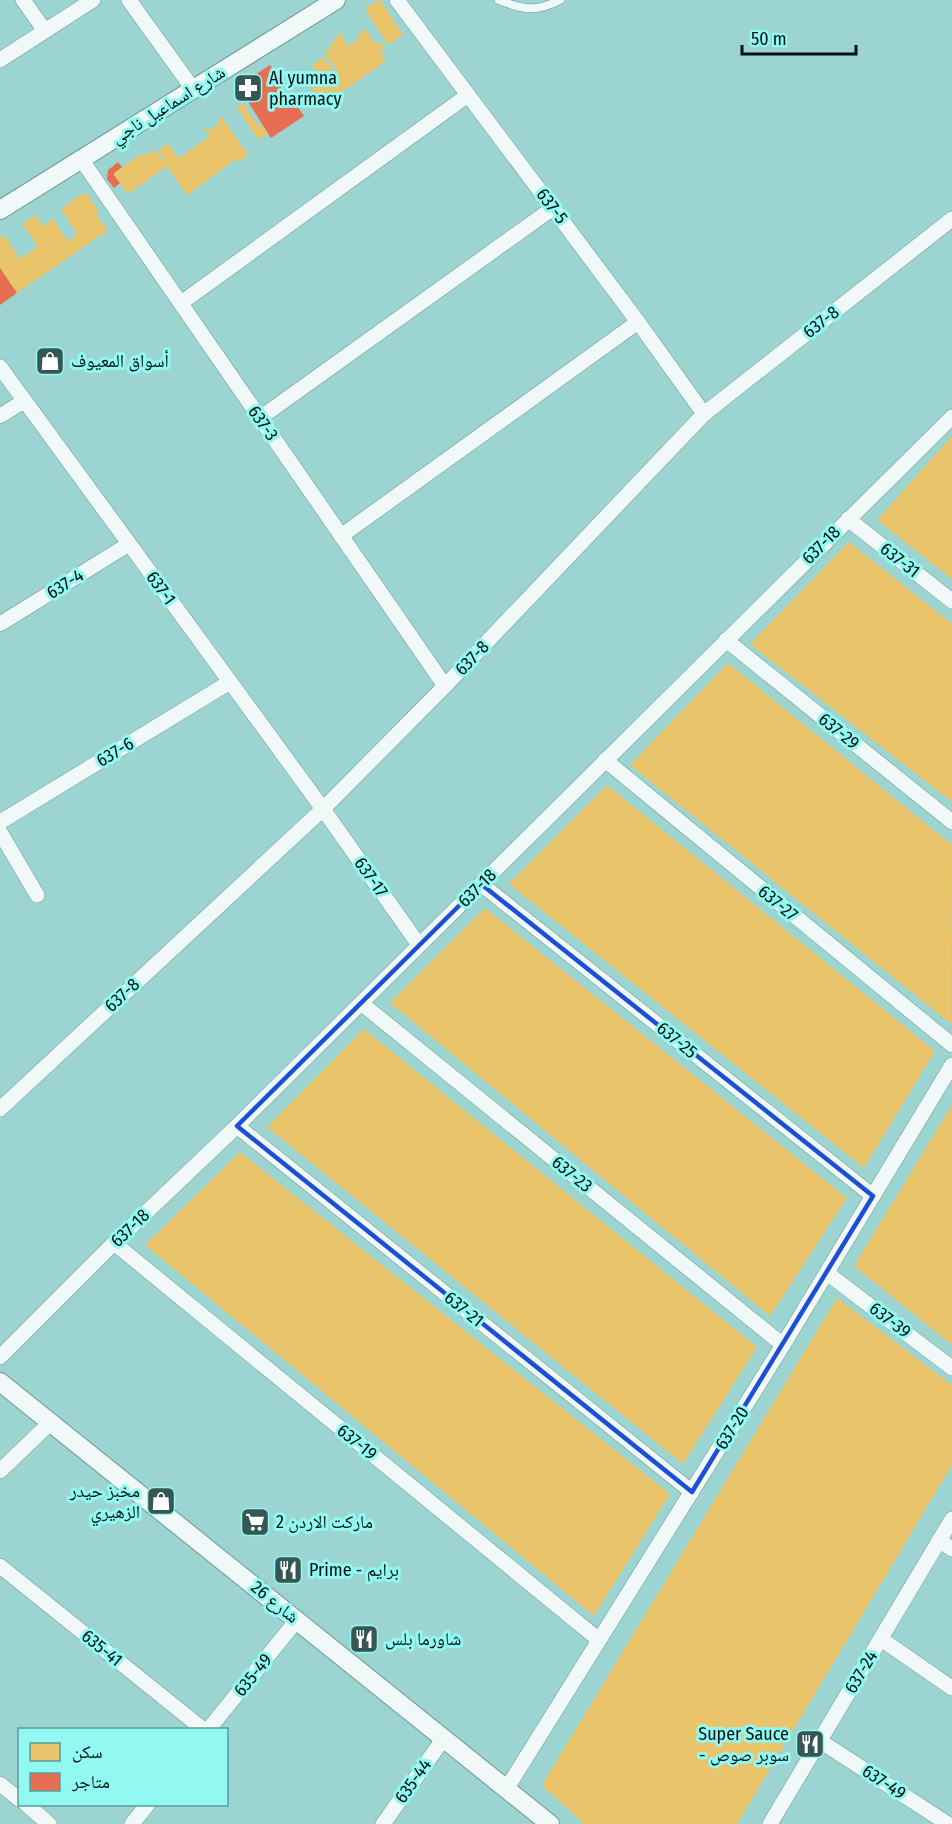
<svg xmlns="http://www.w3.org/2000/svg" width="952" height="1824" viewBox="0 0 952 1824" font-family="'Fira Sans Condensed','Noto Naskh Arabic',sans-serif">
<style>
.homes{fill:#e9c46a}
.shops{fill:#e76f51}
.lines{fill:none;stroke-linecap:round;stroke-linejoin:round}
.service-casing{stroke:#6e9895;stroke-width:9}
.minor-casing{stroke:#6e9895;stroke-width:16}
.tertiary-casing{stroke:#6e9895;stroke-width:20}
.service{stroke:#f0f9f8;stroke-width:8}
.minor{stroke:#f0f9f8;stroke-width:15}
.tertiary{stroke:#f0f9f8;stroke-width:18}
.marked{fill:none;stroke:#1d4ed8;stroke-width:4.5;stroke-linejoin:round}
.labels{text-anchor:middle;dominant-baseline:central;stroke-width:6;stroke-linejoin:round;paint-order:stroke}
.poi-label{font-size:18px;fill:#001211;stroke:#91f9f2;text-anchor:start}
.street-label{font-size:18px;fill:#001211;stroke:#91f9f2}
</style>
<rect width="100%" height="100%" fill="#9bd4d0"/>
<!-- homes -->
<g class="homes">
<path d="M 379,0 L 381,1 L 403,35 L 388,45 L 365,9 Z"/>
<path d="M 366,29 L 375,44 L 380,41 L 385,49 L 380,52 L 386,61 L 323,105 L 305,79 L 316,71 L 312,65 L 324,57 L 336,76 L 339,74 L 324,52 L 330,48 L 332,43 L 340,33 L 349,46 L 359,39 L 357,36 Z"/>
<path d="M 243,103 L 258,126 L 262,124 L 268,133 L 258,140 L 237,107 Z"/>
<path d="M 222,117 L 248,155 L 239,162 L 236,159 L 187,195 L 167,166 L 128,194 L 113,174 L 139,155 L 140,156 L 150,153 L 155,150 L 163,160 L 165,159 L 158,150 L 168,144 L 179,158 L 210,136 L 204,130 L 207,128 L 212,130 L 215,126 L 219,125 L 218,120 Z"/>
<path d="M 81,194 L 87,194 L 99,212 L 96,215 L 108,230 L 17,293 L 0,268 L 0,238 L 4,235 L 20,259 L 38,246 L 22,224 L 35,215 L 43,226 L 53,219 L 68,241 L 77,234 L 61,209 Z"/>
<path d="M 952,436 L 952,579 L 877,520 Z"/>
<path d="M 849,542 L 952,624 L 952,802 L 750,644 Z"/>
<path d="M 728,663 L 952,845 L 951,1024 L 630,765 Z"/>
<path d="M 607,785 L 935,1051 L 864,1168 L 509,884 Z"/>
<path d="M 485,908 L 847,1198 L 770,1316 L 390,1003 Z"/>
<path d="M 364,1029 L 757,1347 L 683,1464 L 267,1127 Z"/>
<path d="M 952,1105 L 952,1345 L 854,1266 Z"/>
<path d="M 240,1152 L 670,1494 L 594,1616 L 145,1245 Z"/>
<path d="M 837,1298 L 952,1385 L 952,1465 L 737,1824 L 584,1824 L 542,1785 Z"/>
</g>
<!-- shops -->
<g class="shops">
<path d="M 270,65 L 283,85 L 280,87 L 292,105 L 295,103 L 304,116 L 271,138 L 238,86 Z"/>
<path d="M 118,162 L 122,167 L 113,174 L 120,183 L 114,188 L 107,179 L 108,170 Z"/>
<path d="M 0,268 L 17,293 L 0,305 Z"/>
</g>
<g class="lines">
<!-- service casing -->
<g class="service-casing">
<path id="service" d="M 499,0 C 523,10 537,12 560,0"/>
</g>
<!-- minor casing -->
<g class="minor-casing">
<g id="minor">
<path d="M 23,0 L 45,31"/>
<path d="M 129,0 L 193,89"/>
<path d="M 397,0 L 638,322 L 704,414"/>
<path d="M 0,60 L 93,0"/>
<path d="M 81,159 L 445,686"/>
<path d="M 181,303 L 468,95"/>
<path d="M 0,367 L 323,809 L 419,945"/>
<path d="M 0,416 L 24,401"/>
<path d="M 260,418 L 553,208"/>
<path d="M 848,519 L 952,601"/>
<path d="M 341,536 L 638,322"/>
<path d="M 0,624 L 129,544"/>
<path d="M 726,640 L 952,822"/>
<path d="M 605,760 L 952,1045"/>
<path d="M 0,822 L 230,682"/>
<path d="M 0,832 L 37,895"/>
<path d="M 481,884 L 873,1196"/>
<path d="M 361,1003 L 783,1345"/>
<path d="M 0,1109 L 323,809 L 445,686 L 704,414 L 952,219"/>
<path d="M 237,1126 L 692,1492"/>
<path d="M 114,1243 L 599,1640"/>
<path d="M 827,1273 L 952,1368"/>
<path d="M 0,1357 L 114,1243 L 237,1126 L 952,417"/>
<path d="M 0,1471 L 50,1423"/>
<path d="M 939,1540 L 952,1549"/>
<path d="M 0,1566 L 204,1730"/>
<path d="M 881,1639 L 952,1688"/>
<path d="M 208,1730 L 297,1620"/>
<path d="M 820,1741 L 948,1824"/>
<path d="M 0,1784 L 20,1800"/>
<path d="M 507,1788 L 783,1345 L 952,1065"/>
<path d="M 26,1804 L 49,1824"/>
<path d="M 132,1824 L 148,1804"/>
<path d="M 383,1824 L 444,1738"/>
<path d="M 770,1824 L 952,1519"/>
</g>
</g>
<!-- tertiary casing -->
<g class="tertiary-casing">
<g id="tertiary">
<path d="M 0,210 L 336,0"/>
<path d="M 0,1382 L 550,1824"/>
</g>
</g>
<!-- service -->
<use href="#service" class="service"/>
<!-- minor -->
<use href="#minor" class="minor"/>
<!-- tertiary -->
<use href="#tertiary" class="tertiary"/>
</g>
<!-- marked area -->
<path class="marked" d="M 481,884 L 873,1196 L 692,1492 L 237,1126 Z"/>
<!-- icons -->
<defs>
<g id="pharmacy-square" transform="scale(1.5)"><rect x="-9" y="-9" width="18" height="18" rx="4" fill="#365654" stroke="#91f9f2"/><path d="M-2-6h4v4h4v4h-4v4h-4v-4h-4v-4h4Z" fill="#fff"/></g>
<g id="shop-square" transform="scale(1.5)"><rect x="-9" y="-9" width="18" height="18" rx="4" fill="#365654" stroke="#91f9f2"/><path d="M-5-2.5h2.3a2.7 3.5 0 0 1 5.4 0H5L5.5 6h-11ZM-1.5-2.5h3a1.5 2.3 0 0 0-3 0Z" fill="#fff"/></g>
<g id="supermarket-square" transform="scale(1.5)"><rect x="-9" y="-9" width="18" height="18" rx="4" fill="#365654" stroke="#91f9f2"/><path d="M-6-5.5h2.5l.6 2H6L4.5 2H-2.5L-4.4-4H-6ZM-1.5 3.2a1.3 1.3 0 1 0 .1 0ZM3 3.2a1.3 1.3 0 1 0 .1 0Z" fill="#fff"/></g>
<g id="restaurant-square" transform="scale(1.5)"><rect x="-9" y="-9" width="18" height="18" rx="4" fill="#365654" stroke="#91f9f2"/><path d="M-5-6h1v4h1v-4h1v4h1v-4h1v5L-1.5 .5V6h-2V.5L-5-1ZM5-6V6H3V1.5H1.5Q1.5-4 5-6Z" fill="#fff"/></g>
</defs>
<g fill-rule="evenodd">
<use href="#pharmacy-square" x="248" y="88"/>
<use href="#shop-square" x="50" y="361"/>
<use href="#shop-square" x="161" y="1501"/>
<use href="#supermarket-square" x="255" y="1522"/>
<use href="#restaurant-square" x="288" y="1570"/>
<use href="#restaurant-square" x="364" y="1639"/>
<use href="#restaurant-square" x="810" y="1744"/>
</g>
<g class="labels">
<!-- poi labels -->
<g class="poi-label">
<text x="269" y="78">Al yumna<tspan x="269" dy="21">pharmacy</tspan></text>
<text x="71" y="361">أسواق المعيوف</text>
<text x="140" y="1491" text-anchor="end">مخبز حيدر<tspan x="140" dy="21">الزهيري</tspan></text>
<text x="276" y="1522">ماركت الاردن 2</text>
<text x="309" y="1570">Prime - برايم</text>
<text x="385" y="1639">شاورما بلس</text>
<text x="789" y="1734" text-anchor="end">Super Sauce<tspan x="789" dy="21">- سوبر صوص</tspan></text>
</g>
<!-- street labels -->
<g class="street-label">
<text transform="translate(168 105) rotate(-32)">شارع اسماعيل ناجي</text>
<text transform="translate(552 206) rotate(53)">637-5</text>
<text transform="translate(821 322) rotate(-38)">637-8</text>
<text transform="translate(263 423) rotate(55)">637-3</text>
<text transform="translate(821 545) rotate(-45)">637-18</text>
<text transform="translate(900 560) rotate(38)">637-31</text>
<text transform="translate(65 584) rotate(-32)">637-4</text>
<text transform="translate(161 588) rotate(54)">637-1</text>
<text transform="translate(472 658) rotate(-46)">637-8</text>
<text transform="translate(839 731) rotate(39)">637-29</text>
<text transform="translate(115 752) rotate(-31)">637-6</text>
<text transform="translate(371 877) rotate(55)">637-17</text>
<text transform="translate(477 888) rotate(-45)">637-18</text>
<text transform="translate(778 903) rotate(39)">637-27</text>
<text transform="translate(122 995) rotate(-43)">637-8</text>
<text transform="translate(677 1040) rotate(39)">637-25</text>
<text transform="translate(572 1174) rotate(39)">637-23</text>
<text transform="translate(130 1228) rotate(-44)">637-18</text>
<text transform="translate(464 1309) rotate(39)">637-21</text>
<text transform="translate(890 1320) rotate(37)">637-39</text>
<text transform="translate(732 1428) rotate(-58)">637-20</text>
<text transform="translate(357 1442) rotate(39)">637-19</text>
<text transform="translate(275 1602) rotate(39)">شارع 26</text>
<text transform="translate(102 1648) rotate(39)">635-41</text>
<text transform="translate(861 1672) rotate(-59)">637-24</text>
<text transform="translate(253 1675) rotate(-51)">635-49</text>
<text transform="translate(413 1781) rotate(-55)">635-44</text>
<text transform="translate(884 1782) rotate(33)">637-49</text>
</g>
</g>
<!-- legend -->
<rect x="18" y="1728" width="210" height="78" fill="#91f9f2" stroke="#579d98" stroke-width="1.5"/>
<rect x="30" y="1743" width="30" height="18" fill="#e9c46a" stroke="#579d98" stroke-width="1.5"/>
<text x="72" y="1758" font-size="18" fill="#001211">سكن</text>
<rect x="30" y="1773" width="30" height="18" fill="#e76f51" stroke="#579d98" stroke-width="1.5"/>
<text x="72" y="1788" font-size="18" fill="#001211">متاجر</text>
<!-- scale -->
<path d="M742 45v9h114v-9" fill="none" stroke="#001211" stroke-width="3"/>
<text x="751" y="45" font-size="18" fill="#001211" stroke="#91f9f2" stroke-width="4.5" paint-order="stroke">50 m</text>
</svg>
